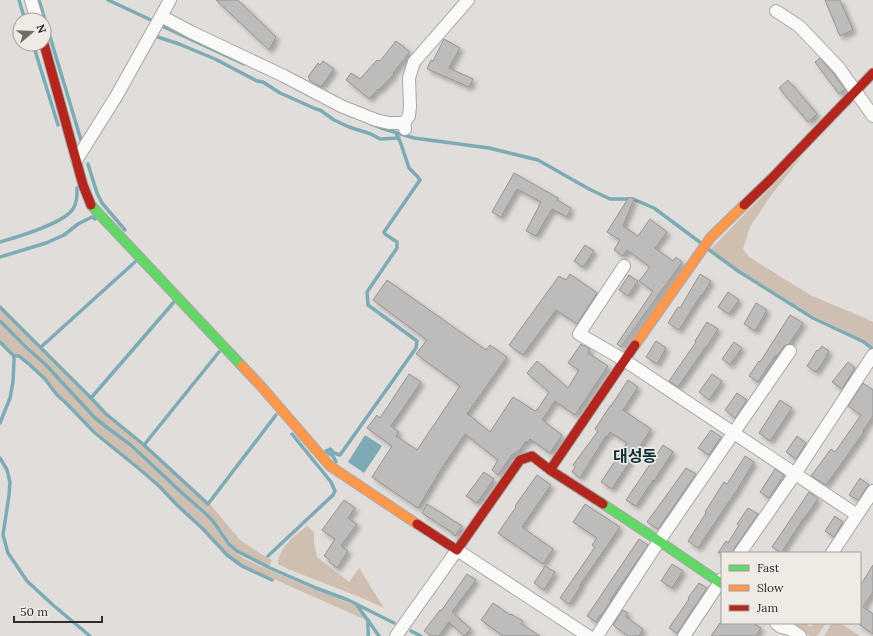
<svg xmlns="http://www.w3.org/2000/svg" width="873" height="636" viewBox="0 0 873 636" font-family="Lora,'Noto Sans KR',serif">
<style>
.green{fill:#cebfb0}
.water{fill:#7dabb5}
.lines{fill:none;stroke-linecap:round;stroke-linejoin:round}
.stream{stroke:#7dabb5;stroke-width:3.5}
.building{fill:#bebcba;stroke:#969492;filter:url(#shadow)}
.street-casing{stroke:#a8a6a4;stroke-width:14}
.fast-casing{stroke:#a8a6a4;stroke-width:11}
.slow-casing{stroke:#a8a6a4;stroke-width:11}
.jam-casing{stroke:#a8a6a4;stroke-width:11}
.street{stroke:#fafaf9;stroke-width:12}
.fast{stroke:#63d668;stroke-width:9}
.slow{stroke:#ff974d;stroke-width:9}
.jam{stroke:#b3261e;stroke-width:9}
.labels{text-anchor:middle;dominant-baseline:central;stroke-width:3.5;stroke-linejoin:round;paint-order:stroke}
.quarter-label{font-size:16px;font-weight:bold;fill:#0d2f36;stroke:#f0eae4}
</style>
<defs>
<filter id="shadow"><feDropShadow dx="3.5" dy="3.5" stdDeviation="2" flood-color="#0004"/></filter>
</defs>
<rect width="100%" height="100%" fill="#e0ddda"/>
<!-- green -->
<g class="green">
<path d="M 802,156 L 769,198 L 750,227 L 743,249 L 749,257 L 810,295 L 867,319 L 873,322 L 873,346 L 865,341 L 814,316 L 739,270 L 711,249 L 735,224 Z"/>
<path d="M 0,309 L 105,415 L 144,446 L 208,505 L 210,504 L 240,540 L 261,554 L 272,560 L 269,566 L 238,550 L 231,543 L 214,520 L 205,510 L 182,491 L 132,443 L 110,428 L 96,417 L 47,364 L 0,319 Z"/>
<path d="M 0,323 L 45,366 L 93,418 L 108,430 L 130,445 L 202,512 L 211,521 L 228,545 L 236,553 L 247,560 L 269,570 L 316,590 L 354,605 L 366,620 L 242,565 L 228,554 L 191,516 L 144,471 L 128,459 L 97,432 L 66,401 L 58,395 L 46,379 L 31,364 L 19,355 L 15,354 L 3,343 L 0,340 Z"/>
<path d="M 307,526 L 314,532 L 314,542 L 317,557 L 349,582 L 359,568 L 384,608 L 362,598 L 288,569 L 278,564 C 279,546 294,537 307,526 Z"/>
<path d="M 790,623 L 805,623 L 811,627 L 814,623 L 826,623 L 817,636 L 810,636 Z"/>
<path d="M 832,623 L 840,623 L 860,636 L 824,636 Z"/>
</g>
<!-- water -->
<path class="water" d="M 365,435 L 382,446 L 364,473 L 348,462 Z"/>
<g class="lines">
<!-- stream -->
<g class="stream">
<path d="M 19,0 L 25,20"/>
<path d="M 39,0 L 81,140"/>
<path d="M 108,0 L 151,20"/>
<path d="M 162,26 L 244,64"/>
<path d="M 158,37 L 179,44 L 215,59 L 257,81 L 263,82 L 280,93 L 316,109 L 320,110 L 334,120 L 349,127 L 371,134 L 380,139 L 399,138"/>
<path d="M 33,44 L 58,125"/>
<path d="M 371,124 L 381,128 L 414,138 L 489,148 L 538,160 L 589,189 L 610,199 L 633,199 L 654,208 L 701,243"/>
<path d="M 88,164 L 97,193 L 102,203 L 125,230"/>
<path d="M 0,242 C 17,237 63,224 73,209 C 77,203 77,196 77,188"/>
<path d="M 708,249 L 738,271 L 813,318 L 864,342 L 873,349"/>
<path d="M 0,257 L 46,243 L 64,235 L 78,224 L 92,217 L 95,219"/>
<path d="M 0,307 L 91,398 L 106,414 L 144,445 L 208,504 L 276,415"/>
<path d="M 0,321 L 24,345 L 46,365 L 95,418 L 109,429 L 131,445 L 181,492 L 203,511 L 213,521 L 229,544 L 237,551 L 270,568 L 316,588 L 348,600 L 394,623"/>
<path d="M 0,342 L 14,356 L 14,361 L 13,382 L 10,398 L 0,423"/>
<path d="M 41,347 L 136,261"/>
<path d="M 14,356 L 19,356 L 30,365 L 45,379 L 57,395 L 65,402 L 95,433 L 143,472 L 160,487 L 177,505 L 203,529 L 227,555 L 242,566 L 272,580"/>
<path d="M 91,398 L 174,302"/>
<path d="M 144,445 L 219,352"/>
<path d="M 326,451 L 330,449 L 334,453 L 340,455 L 416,348 L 417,341 L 368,305 L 367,292 L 397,248 L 397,242 L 385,234 L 384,232 L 420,180 L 417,176 L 409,168 L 401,144 L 396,133"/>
<path d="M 327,452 L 333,456 L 336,462"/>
<path d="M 0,458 L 7,470 L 10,482 L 9,495 L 3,535 L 8,553 L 27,581 L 53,605 L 90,636"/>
<path d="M 268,556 L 333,495 L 335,491 L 331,482 L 292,434"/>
<path d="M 356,604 L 372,626 L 379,636"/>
<path d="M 368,620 C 367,626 369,630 368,636"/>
<path d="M 411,631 L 421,636"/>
</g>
</g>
<!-- building -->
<g class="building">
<path d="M 216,0 L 238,0 L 276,37 L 269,50 Z"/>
<path d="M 825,0 L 840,0 L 853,30 L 840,36 Z"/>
<path d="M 444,39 L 460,48 L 449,68 L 473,79 L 469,87 L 427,69 L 431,60 L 433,61 Z"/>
<path d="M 396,41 L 410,52 L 393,73 L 394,74 L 379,90 L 378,89 L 369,99 L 354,86 L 346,80 L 351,73 L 360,79 L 377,60 L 380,61 Z"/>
<path d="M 820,58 L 833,73 L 845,89 L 839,94 L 815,62 Z"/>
<path d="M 323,61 L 334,69 L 321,87 L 309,80 L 310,78 L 308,77 L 318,63 L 320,65 Z"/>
<path d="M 788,80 L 817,114 L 808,122 L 779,88 Z"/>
<path d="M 514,173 L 558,198 L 557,200 L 571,208 L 567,217 L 552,209 L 536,236 L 526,231 L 541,202 L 517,189 L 501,217 L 492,212 Z"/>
<path d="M 629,197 L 634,199 L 623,226 L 638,236 L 650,219 L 667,232 L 655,248 L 673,261 L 676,257 L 682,262 L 621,347 L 617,344 L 653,291 L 639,281 L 650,267 L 627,250 L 623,256 L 614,250 L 620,240 L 607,232 Z"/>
<path d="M 585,245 L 594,251 L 583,267 L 574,261 Z"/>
<path d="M 570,274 L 597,293 L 577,324 L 556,310 L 523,355 L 509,345 L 559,276 L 566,280 Z"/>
<path d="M 700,274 L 711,281 L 702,296 L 701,295 L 679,330 L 668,323 L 678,307 L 680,308 Z"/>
<path d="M 629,275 L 638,281 L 628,296 L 619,290 Z"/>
<path d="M 387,280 L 486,350 L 490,345 L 507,357 L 467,414 L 475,419 L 475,420 L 490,432 L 513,397 L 535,411 L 536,410 L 537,410 L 549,392 L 527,373 L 537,361 L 568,388 L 579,370 L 568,363 L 581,344 L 590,349 L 588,353 L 608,366 L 575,415 L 555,401 L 542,420 L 562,435 L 550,453 L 530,439 L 527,443 L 526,441 L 520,450 L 512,455 L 498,475 L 492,470 L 498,460 L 465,434 L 442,468 L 418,508 L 372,477 L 392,446 L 367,428 L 377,415 L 380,418 L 409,374 L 421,382 L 391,426 L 399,432 L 396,436 L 417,450 L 460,386 L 416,354 L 427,340 L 373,300 Z"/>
<path d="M 728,292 L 739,300 L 729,314 L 718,307 Z"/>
<path d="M 756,303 L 767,310 L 755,331 L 744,324 Z"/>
<path d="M 790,315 L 803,323 L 789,344 L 784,346 L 777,356 L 776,355 L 758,382 L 749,376 L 759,361 L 760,362 Z"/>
<path d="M 707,322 L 718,329 L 706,348 L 705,348 L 678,387 L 669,381 L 696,342 L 695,341 Z"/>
<path d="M 656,341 L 666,348 L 657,364 L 646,357 Z"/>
<path d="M 734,342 L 742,348 L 730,365 L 722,359 Z"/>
<path d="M 822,346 L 829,351 L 826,356 L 827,356 L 816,372 L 807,366 L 817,350 L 818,351 Z"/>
<path d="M 848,362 L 855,368 L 842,389 L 832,382 Z"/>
<path d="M 712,374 L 722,381 L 709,400 L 699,392 Z"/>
<path d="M 628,380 L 638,387 L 623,410 L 651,429 L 612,489 L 601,482 L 627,443 L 610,432 L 607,437 L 606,436 L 580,478 L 572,472 L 575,467 L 573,465 L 598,431 L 595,429 L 610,406 L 611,406 Z"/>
<path d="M 863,383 L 873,390 L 873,416 L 863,431 L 864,432 L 845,459 L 826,485 L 811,476 L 831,449 L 835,452 L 861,415 L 848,406 Z"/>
<path d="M 737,393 L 747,400 L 735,418 L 725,410 Z"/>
<path d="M 780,400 L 792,408 L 770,441 L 759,433 Z"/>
<path d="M 711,430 L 721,437 L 709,455 L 698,448 Z"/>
<path d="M 797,436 L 806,443 L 796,459 L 786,452 Z"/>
<path d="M 663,445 L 673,452 L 654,481 L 653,480 L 636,506 L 626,500 Z"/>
<path d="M 745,456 L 754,462 L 737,490 L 698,548 L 688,541 L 706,513 L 705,512 L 724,482 L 727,484 Z"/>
<path d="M 686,468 L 696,474 L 658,529 L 647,522 L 666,496 Z"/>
<path d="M 775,469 L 784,475 L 769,498 L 760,492 Z"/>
<path d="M 484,472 L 494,479 L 477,503 L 466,496 Z"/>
<path d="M 537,475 L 551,485 L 522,527 L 553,549 L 543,564 L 498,533 L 516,507 L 515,506 Z"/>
<path d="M 860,478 L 869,485 L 867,487 L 858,500 L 849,495 Z"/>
<path d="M 809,492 L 818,499 L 804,519 L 803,519 L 781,553 L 772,547 Z"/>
<path d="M 344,500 L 355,508 L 348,518 L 357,524 L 341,546 L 348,551 L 337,568 L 329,562 L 330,560 L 324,556 L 335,539 L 322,530 Z"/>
<path d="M 427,504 L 462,526 L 455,536 L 453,534 L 453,533 L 422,513 Z"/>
<path d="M 585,504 L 620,527 L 580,585 L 581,586 L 569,604 L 560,598 L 595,547 L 592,545 L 597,538 L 573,522 Z"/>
<path d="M 748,508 L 758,514 L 734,549 L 733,553 L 718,553 L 726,541 L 728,543 L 739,525 L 737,524 Z"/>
<path d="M 835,516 L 843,522 L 834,537 L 825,531 Z"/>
<path d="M 639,539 L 648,545 L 610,600 L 611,601 L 601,616 L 600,615 L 596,622 L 587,616 Z"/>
<path d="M 672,564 L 683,571 L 672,588 L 661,581 Z"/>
<path d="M 873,565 L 873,592 L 863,607 L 873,614 L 873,634 L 860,625 L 860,586 Z"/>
<path d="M 545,566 L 555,572 L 544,590 L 534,583 Z"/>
<path d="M 467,574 L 476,580 L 452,612 L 471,629 L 464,636 L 449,622 L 439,636 L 432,636 L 424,631 L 440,610 L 441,611 Z"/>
<path d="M 699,583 L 707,588 L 677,633 L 669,628 L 689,599 L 688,598 Z"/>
<path d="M 493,603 L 510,615 L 511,614 L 523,621 L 521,624 L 540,636 L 503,636 L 481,620 Z"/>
<path d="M 623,610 L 628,613 L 626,617 L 643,629 L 639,636 L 628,636 L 613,625 Z"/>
<path d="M 720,623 L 753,623 L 761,628 L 756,636 L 711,636 Z"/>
</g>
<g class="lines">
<!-- street casing -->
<g class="street-casing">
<g id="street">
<path d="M 31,0 L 37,20"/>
<path d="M 776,11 L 799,26 L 839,68 L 873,116"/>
<path d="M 161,16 L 191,32 L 284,76 L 341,106 L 376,120 L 389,123 L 404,123"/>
<path d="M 405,129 L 404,123 L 409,116 L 410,106 L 409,78 L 414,62 L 468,0"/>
<path d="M 77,159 L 117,95 L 170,0"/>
<path d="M 624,266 L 579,334 L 624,360 L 857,515"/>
<path d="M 740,553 L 795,474 L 873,355"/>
<path d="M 832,553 L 873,491"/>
<path d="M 776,623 L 781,627 L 790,629 L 800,636"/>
<path d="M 396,636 L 457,550 L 588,636"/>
<path d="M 597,636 L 659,541 L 790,351"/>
<path d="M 684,636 L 722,579"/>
</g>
</g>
<!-- fast casing -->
<g class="fast-casing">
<g id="fast">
<path d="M 91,205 L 101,216 L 242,366"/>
<path d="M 603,504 L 659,541 L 722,584"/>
</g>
</g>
<!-- slow casing -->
<g class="slow-casing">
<g id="slow">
<path d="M 635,345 L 711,237 L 744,205"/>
<path d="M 242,366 L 260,385 L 330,466 L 417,524"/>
</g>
</g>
<!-- jam casing -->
<g class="jam-casing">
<g id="jam">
<path d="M 44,44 L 83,185 L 91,205"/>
<path d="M 744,205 L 771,179 L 873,73"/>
<path d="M 550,470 L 635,345"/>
<path d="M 417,524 L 457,550 L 520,460 L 532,456 L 550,470 L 603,504"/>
</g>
</g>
<!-- street -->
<use href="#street" class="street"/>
<!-- fast -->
<use href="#fast" class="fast"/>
<!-- slow -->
<use href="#slow" class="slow"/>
<!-- jam -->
<use href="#jam" class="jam"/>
</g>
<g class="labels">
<!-- quarter labels -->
<g class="quarter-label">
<text x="635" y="456">대성동</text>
</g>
</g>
<!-- legend -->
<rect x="721" y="552" width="140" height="72" fill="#f0eae4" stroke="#a39e9a"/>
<rect x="729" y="565" width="20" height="6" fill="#63d668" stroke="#a39e9a"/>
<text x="757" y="572" font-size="12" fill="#302d2b">Fast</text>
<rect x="729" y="585" width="20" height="6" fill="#ff974d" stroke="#a39e9a"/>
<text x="757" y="592" font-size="12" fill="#302d2b">Slow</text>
<rect x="729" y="605" width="20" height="6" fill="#b3261e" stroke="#a39e9a"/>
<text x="757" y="612" font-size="12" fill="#302d2b">Jam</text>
<!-- north arrow -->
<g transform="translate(32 32) rotate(71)"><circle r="19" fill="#f0eae4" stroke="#a39e9a"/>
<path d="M0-3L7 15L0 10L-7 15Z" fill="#6e6b68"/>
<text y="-6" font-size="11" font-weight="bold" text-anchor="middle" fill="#302d2b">N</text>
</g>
<!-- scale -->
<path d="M14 616v6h88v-6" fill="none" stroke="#302d2b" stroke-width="2"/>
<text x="20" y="616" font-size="12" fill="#302d2b" stroke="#f0eae4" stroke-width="3" paint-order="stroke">50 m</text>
</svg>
